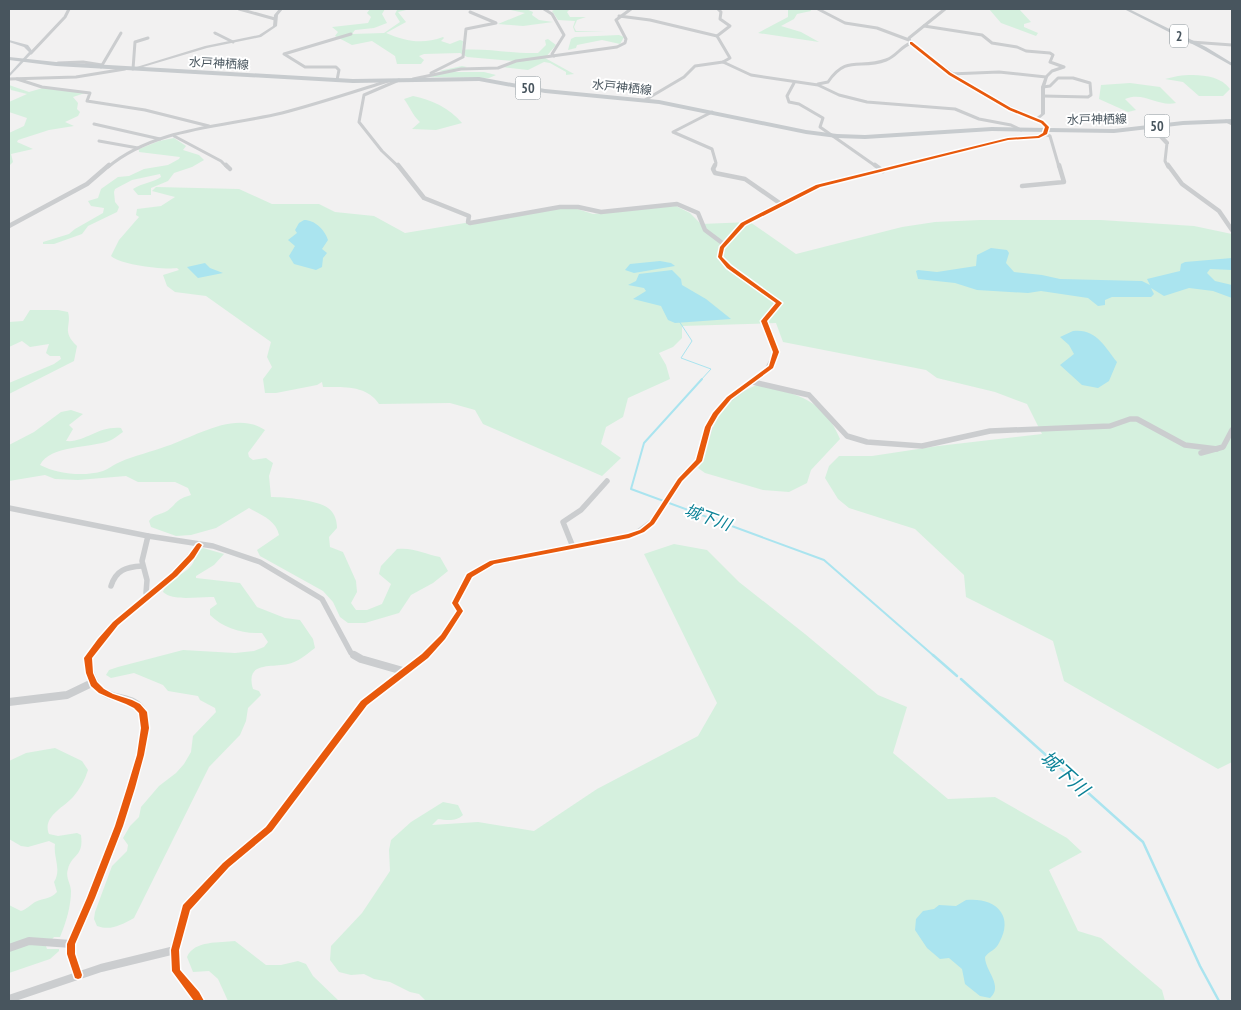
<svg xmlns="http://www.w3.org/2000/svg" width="1241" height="1010" viewBox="0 0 1241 1010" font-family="'PT Sans Narrow','Noto Sans JP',sans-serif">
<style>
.green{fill:#d5f0de}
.water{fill:#aae4ef}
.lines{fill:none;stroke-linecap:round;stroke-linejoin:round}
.stream-far2{stroke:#aae4ef;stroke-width:1}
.stream-far1{stroke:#aae4ef;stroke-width:2}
.stream{stroke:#aae4ef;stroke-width:2.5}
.minor-far3{stroke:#cbcdcf;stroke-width:3}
.minor-far2{stroke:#cbcdcf;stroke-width:4.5}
.minor-far1{stroke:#cbcdcf;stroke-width:5.5}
.minor{stroke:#cbcdcf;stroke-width:8}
.tertiary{fill:#cbcdcf;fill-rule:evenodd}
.secondary{fill:#cbced1;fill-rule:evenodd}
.primary{fill:#c7cbce;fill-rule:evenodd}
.cycleway-casing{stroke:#fff;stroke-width:3}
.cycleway{fill:#e8590c;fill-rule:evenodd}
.labels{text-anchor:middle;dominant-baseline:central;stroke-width:4;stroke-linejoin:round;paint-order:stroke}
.far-street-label{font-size:12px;fill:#48555e;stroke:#fff}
.shield{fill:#fff;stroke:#7f888e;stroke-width:1}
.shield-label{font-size:14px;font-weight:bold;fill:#48555e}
.water-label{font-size:16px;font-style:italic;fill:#0b8297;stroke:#fff}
.near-water-label{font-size:19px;font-style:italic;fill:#0b8297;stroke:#fff}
</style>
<rect width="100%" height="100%" fill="#f2f1f1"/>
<!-- green -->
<g class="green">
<path d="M 370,9 L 385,9 L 382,14 L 387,23 L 374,28 L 355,30 L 352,34 L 384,33 L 400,22 L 395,14 L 397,10 L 410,9 L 398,12 L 406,22 L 386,33 C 405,41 422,45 443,37 L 444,38 L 441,41 L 450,44 L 460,40 L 463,41 L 462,50 C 487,48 512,54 538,53 L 546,45 L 545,40 L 548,39 L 556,45 L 545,58 L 574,74 L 566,75 L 566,72 L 550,63 L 544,62 L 528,70 L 502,67 L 514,61 L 467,57 L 460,53 L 424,54 L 419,56 L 424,60 L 421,64 L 397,64 L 395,56 L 372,41 L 352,45 L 335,36 L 338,32 L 332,27 L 368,23 L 371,17 L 367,13 Z"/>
<path d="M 506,9 L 526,9 L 533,12 L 532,15 L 539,20 L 553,22 L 523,26 L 498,24 L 525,13 Z"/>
<path d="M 556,9 L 570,9 L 567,12 L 570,17 L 586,17 L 577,20 L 574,27 L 576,31 L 606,32 L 575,32 L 573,27 L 575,21 L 558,20 L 552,11 Z"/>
<path d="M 788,9 L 810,9 L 811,11 L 797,14 L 794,19 L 781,26 L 801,32 L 819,42 L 758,33 L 788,17 Z"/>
<path d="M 989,9 L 1019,9 L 1031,22 L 1024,24 L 1024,27 L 1038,33 L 1036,36 L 1001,23 Z"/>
<path d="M 619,35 L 624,37 L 620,44 L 602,40 L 577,45 L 576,48 L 568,50 L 571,39 L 575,37 Z"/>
<path d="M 462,66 L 467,67 L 454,72 L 484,72 L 496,75 L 489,78 L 428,77 L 445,72 L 439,71 Z"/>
<path d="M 1178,76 C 1195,74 1219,74 1230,89 L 1223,96 L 1199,96 L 1183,82 L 1165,79 Z"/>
<path d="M 1130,83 L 1160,87 L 1176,103 C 1157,107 1144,91 1125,99 L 1136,110 L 1128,112 L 1099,99 L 1101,85 Z"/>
<path d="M 9,85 L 29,92 L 43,88 L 85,93 L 73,97 L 78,103 L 77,109 L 80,112 L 78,116 L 65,122 L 74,126 L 49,130 L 18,140 L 17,142 L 33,149 L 11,154 L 13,162 L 9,166 L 9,133 L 24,126 L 27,118 L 9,112 L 9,102 L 27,94 L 11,90 Z"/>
<path d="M 413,96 C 430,99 450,108 462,123 L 436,130 L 412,129 L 420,122 C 413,116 410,107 404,99 Z"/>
<path d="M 174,138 L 186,146 L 183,150 L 199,155 L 204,160 L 192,167 L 174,173 L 168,181 L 151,188 L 151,195 L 138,195 L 133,189 C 142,183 154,182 161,177 L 160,174 L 132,180 L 115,189 L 114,192 L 115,202 L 119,207 L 117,212 L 88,226 L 82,234 L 54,244 L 43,244 L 43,242 L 69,234 L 75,229 L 103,213 L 104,208 L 91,206 L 88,201 L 98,198 L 101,189 L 118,177 L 129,176 L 144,169 L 168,165 L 179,159 L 180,157 L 139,152 L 139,149 L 159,141 Z"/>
<path d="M 156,187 L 239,189 L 272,204 L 319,204 L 335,212 L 374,216 L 405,233 L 568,206 L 593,214 L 676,206 L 690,213 L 701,224 L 750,222 L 796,254 L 902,227 L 935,222 L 980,220 L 1101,220 L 1194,226 L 1232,234 L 1232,762 L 1218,769 L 1064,681 L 1053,641 L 966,597 L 964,575 L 915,529 L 849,508 L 838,499 L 825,478 L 829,466 L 839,456 L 872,456 L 938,446 L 1042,434 L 1027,404 L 995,392 L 937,378 L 926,370 L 783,342 L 776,323 L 682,326 L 682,338 L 673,347 L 659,353 L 666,365 L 670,379 L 628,398 L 623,417 L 606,427 L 601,444 L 621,458 L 602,476 L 483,424 L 475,410 L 450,403 L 379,404 C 367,385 343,387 323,387 L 322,382 L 317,385 L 276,393 L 265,393 L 263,379 L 272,367 L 267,357 L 271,342 L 206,296 L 175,292 L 167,286 L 163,275 L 179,270 L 177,268 C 163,270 121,265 111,256 L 119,240 L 139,217 L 136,215 L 137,209 L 161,206 L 175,197 L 152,191 Z"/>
<path d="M 30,310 L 58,310 L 68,312 C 72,326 61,331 77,346 L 74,361 L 9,394 L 9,383 L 54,364 L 61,359 L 60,356 L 50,356 L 46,353 L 49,344 L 30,347 L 22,341 L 9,347 L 9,322 L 23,321 Z"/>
<path d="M 757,385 C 795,393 824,399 840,439 L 811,470 L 807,483 L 789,492 L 763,490 L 705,473 L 698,468 L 702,462 C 713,426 717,400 757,385 Z"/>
<path d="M 71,410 L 83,414 L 69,425 L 73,429 L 66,441 C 85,443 97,426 121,428 L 123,432 C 118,435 114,439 109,441 C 90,448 50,445 40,465 C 58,474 83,477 103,471 C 109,469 114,464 120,462 C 135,455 152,452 167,446 C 196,436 236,410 265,430 L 248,453 L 249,457 L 253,460 L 266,458 L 273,463 L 269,476 L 271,497 C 284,497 318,500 328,508 C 335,513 337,521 337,528 L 329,537 L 330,547 L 343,552 L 356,581 L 357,592 L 351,603 L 356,610 L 367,610 L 382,604 L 391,584 L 379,574 L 381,566 L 397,549 C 413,547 425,554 440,557 L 448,571 L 433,583 L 411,595 L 399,613 L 365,623 L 348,623 L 340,617 L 333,602 L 323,591 L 260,556 L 257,550 L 279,535 C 276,520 261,515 249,508 L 216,528 L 191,535 L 176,536 L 151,527 L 149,521 C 154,514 160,515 167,511 C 177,504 174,500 191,495 L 188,488 L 175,482 L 138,482 L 126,476 L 78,480 L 55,479 L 45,475 L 9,481 L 9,445 L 34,432 L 61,412 Z"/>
<path d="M 674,544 L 707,550 L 739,582 L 805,634 L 878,695 L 907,707 L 893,753 L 948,799 L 995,797 L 1067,838 L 1082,852 L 1049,870 L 1078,931 L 1101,938 L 1162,990 L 1165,1001 L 426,1001 L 419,994 L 410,992 L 390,982 L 374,979 L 364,974 L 351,975 L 339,972 L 330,960 L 331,946 L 362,913 L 390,871 L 389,850 L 391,840 L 411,822 L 443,802 L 458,805 L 463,815 C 456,822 446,820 438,819 L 432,825 L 478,822 L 534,831 L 597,789 L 698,736 L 717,703 L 644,554 Z"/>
<path d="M 203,548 L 224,554 L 214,565 L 196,576 L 196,578 L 240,583 L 257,607 L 285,618 L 300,620 L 313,639 L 315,648 C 307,654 298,662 288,664 C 270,668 245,661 253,689 L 259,691 L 261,695 L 248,708 L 246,721 L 240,735 L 209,767 L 134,918 C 121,925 111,931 97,926 L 94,919 L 95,912 L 112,866 L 127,851 L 128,845 L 123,838 L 130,826 L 139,817 L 141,807 L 159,786 L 176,773 L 184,764 L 191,752 L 193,736 L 216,712 L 215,708 L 200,700 L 198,696 L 168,691 L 163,685 L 134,673 L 111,678 L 106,675 L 109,670 L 118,667 L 183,650 L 235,653 L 254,651 L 264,647 L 268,642 L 262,633 C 243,634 223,628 210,615 L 210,609 L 217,604 L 214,597 C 200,596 174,602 163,592 C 168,577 188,575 194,561 L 191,557 L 195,550 Z"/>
<path d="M 55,748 L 82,761 L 88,770 C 85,780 80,789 73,797 C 63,808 42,817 49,834 L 58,836 L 77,833 L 81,835 C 84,857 72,854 68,869 C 65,877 71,884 71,891 C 71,906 66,923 60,937 L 54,937 L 46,946 L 47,949 L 59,949 L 59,951 L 50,959 L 9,973 L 9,905 L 21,911 C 27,909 30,905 35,902 C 43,898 51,899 57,892 L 54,882 C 62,869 53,858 55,844 L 49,841 L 28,847 L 21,846 L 9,839 L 9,761 L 26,753 Z"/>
<path d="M 235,941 L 266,965 L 281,965 L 298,961 L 306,964 L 313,976 L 339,1001 L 228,1001 L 218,979 L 209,971 L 193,972 L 187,957 C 194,940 220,943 235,941 Z"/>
</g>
<!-- water -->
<g class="water">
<path d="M 304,220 C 315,220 325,230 328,240 L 322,249 L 327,253 L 323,258 L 322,267 L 316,270 L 294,264 L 289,256 L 295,246 L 288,240 L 297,233 L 295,230 L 299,223 Z"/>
<path d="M 991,248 L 1007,250 L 1009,253 L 1006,263 L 1014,272 L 1042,275 L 1060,279 L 1142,281 L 1150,285 L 1147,279 L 1180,271 L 1181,264 L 1185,262 L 1232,258 L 1232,270 L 1210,269 L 1207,273 L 1215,281 L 1232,285 L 1232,298 L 1213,291 L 1189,288 L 1164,296 L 1151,288 L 1154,294 L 1151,297 L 1112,297 L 1105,300 L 1105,305 L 1098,306 L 1088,298 L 1041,291 L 1028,293 L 977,290 L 955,283 L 918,279 L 916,271 L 918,270 L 937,272 L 976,266 L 977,255 Z"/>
<path d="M 660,261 L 671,263 L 675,266 L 634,273 L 625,270 L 630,264 Z"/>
<path d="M 205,263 L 210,268 L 223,273 L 198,278 L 187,267 Z"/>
<path d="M 672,270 L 681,279 L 682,285 L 706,299 L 731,319 L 675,323 L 668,320 L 661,306 L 633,299 L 646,291 L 644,288 L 628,285 L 636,281 L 639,274 Z"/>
<path d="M 1073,331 C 1096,328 1105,347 1117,362 L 1109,381 L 1098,388 L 1082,385 L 1060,365 L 1074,354 L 1069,345 L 1060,337 Z"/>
<path d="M 966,900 C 995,897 1015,915 999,943 C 996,950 989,951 985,957 C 985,971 1004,986 990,998 L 980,996 L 965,984 L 962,969 L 949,958 L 940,959 L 927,948 L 915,930 L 916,919 L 923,911 L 934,909 L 939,905 L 956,906 Z"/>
</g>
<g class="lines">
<!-- stream-far2 -->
<path class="stream-far2" d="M 679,321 L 692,341 L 681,358 L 711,369 L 700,381"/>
<!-- stream-far1 -->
<path class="stream-far1" d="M 702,379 L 644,443 L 631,489 L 824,560 L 934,656"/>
<!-- stream -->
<g class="stream">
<path d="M 933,655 L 957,676"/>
<path d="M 961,679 L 1143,842 L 1200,966 L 1219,1001"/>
</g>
<!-- minor-far3 -->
<g class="minor-far3">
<path d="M 239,9 L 275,19"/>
<path d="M 544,9 L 552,14 L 564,35 L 552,54 L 554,56"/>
<path d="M 818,9 L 845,23 L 877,28 L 909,40"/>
<path d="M 619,16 L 650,20 L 717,36 L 730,58 L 723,62 L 695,66 L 684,77 L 645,100"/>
<path d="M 924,26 L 982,35 L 992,43 L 1017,47 L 1026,51 L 1050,53 L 1053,55 L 1050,62 L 1064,67 L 1052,71 L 1046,77 L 999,72 L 950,74"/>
<path d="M 215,33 L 233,42"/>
<path d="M 717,36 L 730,26 L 720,19 L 721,12 L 718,9"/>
<path d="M 910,42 L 909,38 L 945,9"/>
<path d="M 1191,42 L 1232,45"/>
<path d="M 911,43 C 950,74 990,101 1036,119"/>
<path d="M 31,53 L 65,17 L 69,9"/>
<path d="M 723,62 L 751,75 L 818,85 L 839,95 L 867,102 L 955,109 L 979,119 L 1011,125 L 1021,130"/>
<path d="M 58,63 L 83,62 L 102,65"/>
<path d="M 101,67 L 121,33"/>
<path d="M 133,69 L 135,42 L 148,38"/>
<path d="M 431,73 L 463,57 L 466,29 L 496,23 L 470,12"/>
<path d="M 9,79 L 76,77 L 125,69"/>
<path d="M 17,79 L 42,87 L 90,93 L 87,101 L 145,110 L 209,126"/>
<path d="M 413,79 L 461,69 L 498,68 L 516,61 L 617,47 L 625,43 L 626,39 L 616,20 L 631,9"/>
<path d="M 337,80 L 339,70 L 336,67 L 305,67 L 284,54 L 351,34"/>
<path d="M 399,80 L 364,95 L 359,122 L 382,151 L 399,167"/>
<path d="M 794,83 L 787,96 L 789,102 L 799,104 L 823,118 L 820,127 L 877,167"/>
<path d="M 818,84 L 828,82 C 847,54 860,70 886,60 C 897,56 900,47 911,43"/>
<path d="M 1043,87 L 1050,86 L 1058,78 L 1073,78 L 1090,83 L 1091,95 L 1088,97 L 1043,96"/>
<path d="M 712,112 L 673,132 L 712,149 L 716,163 L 714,167"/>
<path d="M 1226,121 L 1232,124"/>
<path d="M 94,124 L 160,139"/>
<path d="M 1045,134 L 1050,136 L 1059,167"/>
<path d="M 174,136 L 221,161 L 227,167"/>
<path d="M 99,141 L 138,148"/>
<path d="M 1167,143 L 1165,161 L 1168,167"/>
<path d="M 108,167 C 156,127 224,127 282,113 C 317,104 353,92 388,81"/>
</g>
<!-- minor-far2 -->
<g class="minor-far2">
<path d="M 226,165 L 230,169"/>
<path d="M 398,165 L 424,198 L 469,216 L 468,222"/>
<path d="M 715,165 L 713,169 L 715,173 L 745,179 L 781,204"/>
<path d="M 875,165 L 883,171"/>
<path d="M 1168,165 L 1182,184 L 1219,211 L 1232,230"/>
<path d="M 1022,186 L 1064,182 L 1059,165"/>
<path d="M 470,223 L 560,207 L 578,207 L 601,212 L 677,204 L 698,213 L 705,230 L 725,245"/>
<path d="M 9,226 L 87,184 L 109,165"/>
<path d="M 754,381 L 767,369 L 776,352"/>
</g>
<!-- minor-far1 -->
<g class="minor-far1">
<path d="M 753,382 L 809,395 L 847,436 L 867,442 L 922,446 L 990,431 L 1110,426 L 1130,419 L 1137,419 L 1185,445 L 1217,449"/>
<path d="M 1201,453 L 1223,447 L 1232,430"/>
<path d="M 9,508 L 148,536 L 213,546 L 260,562 L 322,599 L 351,653 L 356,656"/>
<path d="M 148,536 L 142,561 L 147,580 L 146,593 L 149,596"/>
<path d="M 573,547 L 563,522 L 581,510 L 607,481"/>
<path d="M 111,586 C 116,570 126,567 142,566"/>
<path d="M 89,656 L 115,624 L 174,575 L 199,545"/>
<path d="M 425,656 L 443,637 L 460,611 L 455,603 L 469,576 L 492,562 L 629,536 L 638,532 L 653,521 L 679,481 L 696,465 L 702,454 L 712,420 L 723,404 L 755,379"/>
</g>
<!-- minor -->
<g class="minor">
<path d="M 354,655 L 361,659 L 403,671"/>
<path d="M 9,702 L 67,695 L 94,682"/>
<path d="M 9,948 L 29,941 L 71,944"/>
<path d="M 78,975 L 71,954 L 71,944 C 87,907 159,744 143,712 C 131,687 93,713 88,658 L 90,655"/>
<path d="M 9,999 L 101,968 L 175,950"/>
<path d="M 199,1001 L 176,971 L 175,950 L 186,908 L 226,865 L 269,829 L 364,703 L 426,655"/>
</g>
<!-- tertiary -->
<g class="tertiary">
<path d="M 279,9 L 283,9 L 278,15 L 277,26 L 261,37 L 207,48 L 133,70 L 130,69 L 205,46 L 259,35 L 273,26 L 274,15 Z"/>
<path d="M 1045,76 L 1048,77 L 1045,87 L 1045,114 L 1039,119 L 1049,127 L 1045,137 L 1008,140 L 824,185 L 745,225 L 725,248 L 723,257 L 731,266 L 782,303 L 767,321 L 779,352 L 776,354 L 774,353 L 761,321 L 776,303 L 727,268 L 717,257 L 720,247 L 741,223 L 820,183 L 1008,138 L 1041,135 L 1045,127 L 1034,119 L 1041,114 L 1041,87 Z"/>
<path d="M 1150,126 L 1154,126 L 1169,142 L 1169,144 L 1165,144 L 1150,128 Z"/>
</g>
<!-- secondary -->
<path class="secondary" d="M 9,40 L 28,45 L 33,52 L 9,77 L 9,74 L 29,52 L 24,47 L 9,42 Z"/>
<!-- primary -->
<g class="primary">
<path d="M 1124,9 L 1129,9 L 1206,47 L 1232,63 L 1232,66 L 1202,49 Z"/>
<path d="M 9,57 L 56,62 L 353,79 L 479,77 L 545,89 L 659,100 L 806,130 L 837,134 L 865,135 L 992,127 L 1114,129 L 1183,121 L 1232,119 L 1232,123 L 1183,125 L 1114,133 L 992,131 L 865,139 L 837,138 L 806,134 L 659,104 L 545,93 L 479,81 L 353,83 L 56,66 L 9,60 Z"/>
</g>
<!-- cycleway casing -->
<g class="cycleway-casing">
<g id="cycleway">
<path d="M 910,42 L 912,42 L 951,73 L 1011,108 L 1043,121 L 1049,127 L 1047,134 L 1039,138 L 1008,140 L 820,187 L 745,225 L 724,248 L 722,257 L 731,266 L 782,303 L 767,321 L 779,352 L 773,368 L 731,399 L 718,415 L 711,427 L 702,461 L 682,481 L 654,524 L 644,532 L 629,538 L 494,564 L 472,577 L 458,603 L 463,611 L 445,639 L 428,658 L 367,705 L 272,831 L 229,867 L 190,910 L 179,950 L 180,970 L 199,992 L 204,1001 L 194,1001 L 172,971 L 171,950 L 183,905 L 223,863 L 266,827 L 361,701 L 422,654 L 441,635 L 457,611 L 452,603 L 467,574 L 490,561 L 628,534 L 640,530 L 650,522 L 678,479 L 696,460 L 705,427 L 713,413 L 727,397 L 769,366 L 773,352 L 761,321 L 776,303 L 727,268 L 718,257 L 720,247 L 741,223 L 816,185 L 1008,138 L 1038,136 L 1043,133 L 1045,127 L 1041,123 L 1009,110 L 949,75 L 910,44 Z"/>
<path d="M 199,543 L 202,545 L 194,558 L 177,576 L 118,625 L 92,658 L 93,673 L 97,682 L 104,689 L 113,694 L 132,700 L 140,704 L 147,712 L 149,728 L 144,755 L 135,788 L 123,826 L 95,898 L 75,944 L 75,954 L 82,975 L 81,978 L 78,979 L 75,978 L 67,954 L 67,944 L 87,898 L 115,826 L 127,788 L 137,755 L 141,728 L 139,713 L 134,708 L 126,704 L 108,697 L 99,693 L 91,686 L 86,673 L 84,658 L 98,639 L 113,622 L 172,573 L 189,555 L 197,544 Z"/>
</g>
</g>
<!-- cycleway -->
<use href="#cycleway" class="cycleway"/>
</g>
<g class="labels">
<!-- far-street labels -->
<g class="far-street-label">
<text transform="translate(219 63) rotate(3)">水戸神栖線</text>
<text transform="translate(622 87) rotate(6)">水戸神栖線</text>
<text transform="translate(1097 119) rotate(-1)">水戸神栖線</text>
</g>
<!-- shield labels -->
<g class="shield">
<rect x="1170" y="24.5" width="18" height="23" rx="4"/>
<rect x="515.5" y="76.5" width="25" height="23" rx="4"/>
<rect x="1144.5" y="114.5" width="25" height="23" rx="4"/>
</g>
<g class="shield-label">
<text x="1179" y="36">2</text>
<text x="528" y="88">50</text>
<text x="1157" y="126">50</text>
</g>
<!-- water labels -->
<g class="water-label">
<text transform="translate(708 517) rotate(20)">城下川</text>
</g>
<!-- near-water labels -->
<g class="near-water-label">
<text transform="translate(1065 773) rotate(42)">城下川</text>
</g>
</g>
<!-- border -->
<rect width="1241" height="1010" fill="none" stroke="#48555e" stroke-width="20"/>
</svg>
